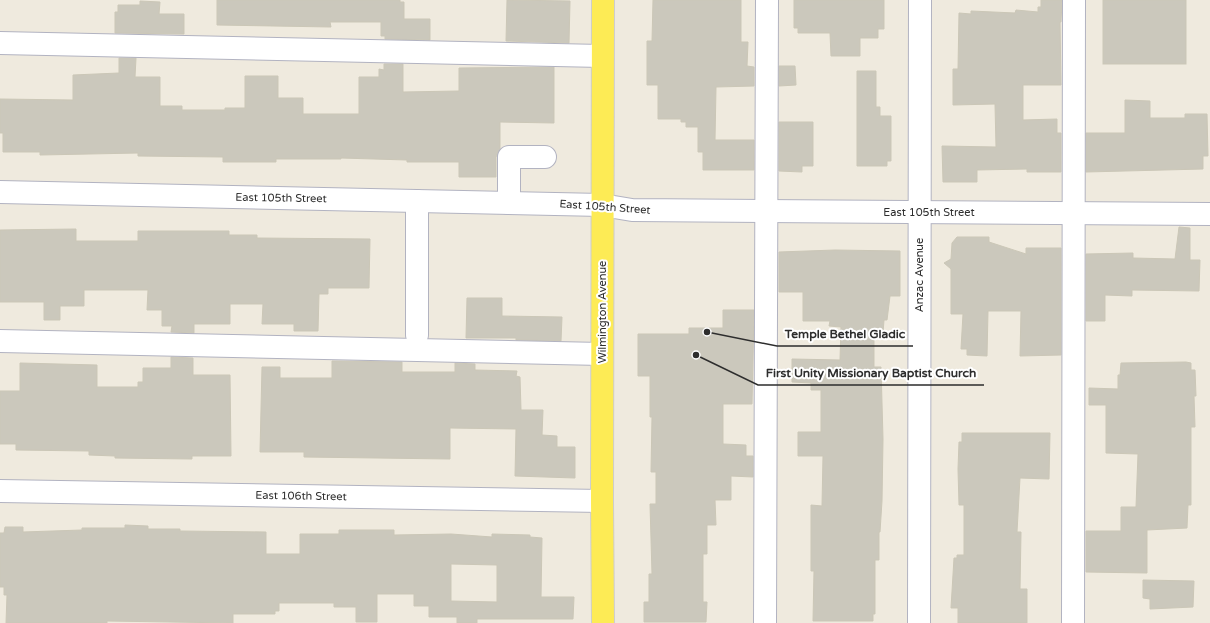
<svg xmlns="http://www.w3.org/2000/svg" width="1210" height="623" viewBox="0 0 1210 623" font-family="'Varela Round',sans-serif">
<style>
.building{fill:#cbc8bc;stroke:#cbc7b7;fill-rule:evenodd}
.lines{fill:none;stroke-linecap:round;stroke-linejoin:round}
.minor-casing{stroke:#b2b3c1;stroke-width:24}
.major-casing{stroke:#cdcdcd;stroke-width:24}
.minor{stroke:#fff;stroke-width:22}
.major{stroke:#fdeb55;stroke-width:22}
.labels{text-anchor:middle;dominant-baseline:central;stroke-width:4;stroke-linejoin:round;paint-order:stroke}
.street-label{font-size:11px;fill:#2d2d2d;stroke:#fff}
.leader{fill:none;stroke:#2d2d2d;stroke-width:1.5}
.callout-dot{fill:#2d2d2d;stroke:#fff;stroke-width:1.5}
.callout-label{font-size:12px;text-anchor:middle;font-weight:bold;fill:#2d2d2d;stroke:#fff;stroke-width:4;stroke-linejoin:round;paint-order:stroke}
</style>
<rect width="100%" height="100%" fill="#efeade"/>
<!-- building -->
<g class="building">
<path d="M 217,0 L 400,0 L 400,2 L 404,2 L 404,19 L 430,19 L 430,40 L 385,39 L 385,36 L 381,36 L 381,22 L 330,22 L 331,27 L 217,25 Z"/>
<path d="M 507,0 L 570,1 L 569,43 L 506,41 Z"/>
<path d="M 653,0 L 741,0 L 741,42 L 748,42 L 747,66 L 754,67 L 754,86 L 716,87 L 715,140 L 754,140 L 754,170 L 703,170 L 703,152 L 698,152 L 698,127 L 686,127 L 686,122 L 681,122 L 681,119 L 658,119 L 658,85 L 647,85 L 647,41 L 652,41 Z"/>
<path d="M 794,0 L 884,0 L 884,29 L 878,29 L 878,38 L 860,38 L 860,56 L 831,56 L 830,33 L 798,33 L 798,28 L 794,28 Z"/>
<path d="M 1041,0 L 1062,0 L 1061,22 L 1060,22 L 1061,85 L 1023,85 L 1023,120 L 1057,119 L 1057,133 L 1061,133 L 1061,172 L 1027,172 L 1027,169 L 977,170 L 977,182 L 943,182 L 942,146 L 996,147 L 995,104 L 953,105 L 953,69 L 958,69 L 959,13 L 971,14 L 971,11 L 1015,13 L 1016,10 L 1038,12 L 1038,7 L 1041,7 Z"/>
<rect x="1103" y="0" width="83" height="64"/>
<path d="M 140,1 L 160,2 L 159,14 L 184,14 L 184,34 L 115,33 L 115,12 L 118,12 L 118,5 L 140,5 Z"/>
<path d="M 119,58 L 136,58 L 135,77 L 160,77 L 160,106 L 182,106 L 182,110 L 225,110 L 225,108 L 245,108 L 245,76 L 278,76 L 278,98 L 303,98 L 303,114 L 359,114 L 359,77 L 379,77 L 379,69 L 384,70 L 384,64 L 403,64 L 403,92 L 459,91 L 459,68 L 554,67 L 554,123 L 500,122 L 500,149 L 496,157 L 496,177 L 459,177 L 459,162 L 407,162 L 407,160 L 341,158 L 341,159 L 276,159 L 276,162 L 223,162 L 223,157 L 138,156 L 138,153 L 40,155 L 40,152 L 3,152 L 3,133 L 0,133 L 0,99 L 73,100 L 73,75 L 119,73 Z"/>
<path d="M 779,66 L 795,66 L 796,85 L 779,86 Z"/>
<path d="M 857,71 L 876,71 L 876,107 L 880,107 L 880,116 L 891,116 L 891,161 L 887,161 L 887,166 L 857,166 Z"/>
<path d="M 1125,100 L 1150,101 L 1150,118 L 1185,118 L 1185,114 L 1207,114 L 1208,156 L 1203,156 L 1203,169 L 1086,172 L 1086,133 L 1125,133 Z"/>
<path d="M 779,122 L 813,122 L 813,166 L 802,166 L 802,172 L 779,171 Z"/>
<path d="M 1179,227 L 1190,228 L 1190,260 L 1200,260 L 1199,291 L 1132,290 L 1132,296 L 1105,295 L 1105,321 L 1086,321 L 1086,254 L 1133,253 L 1133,258 L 1175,259 Z"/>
<path d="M 76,229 L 76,241 L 138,241 L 138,231 L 229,231 L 229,235 L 257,235 L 257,238 L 370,239 L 369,288 L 328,288 L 328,294 L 319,294 L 318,331 L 294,331 L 294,324 L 262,324 L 263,304 L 230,304 L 230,324 L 194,324 L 194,333 L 171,332 L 172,326 L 162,326 L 162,310 L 147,310 L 148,290 L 84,290 L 84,306 L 60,306 L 60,320 L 44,320 L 44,302 L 0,302 L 0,230 Z"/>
<path d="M 957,237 L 989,237 L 989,242 L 1026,254 L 1026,248 L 1061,248 L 1061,355 L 1020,356 L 1021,311 L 988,311 L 987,356 L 967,355 L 967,349 L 961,349 L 963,314 L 951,314 L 951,269 L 944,263 L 951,259 L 952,243 Z"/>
<path d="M 835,250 L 900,251 L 900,296 L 890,296 L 887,320 L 884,320 L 883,333 L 874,333 L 874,367 L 881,367 L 883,439 L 882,501 L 880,532 L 879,532 L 879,560 L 875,560 L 875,614 L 873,614 L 873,621 L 813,621 L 814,571 L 811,571 L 811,505 L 822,506 L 823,456 L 798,456 L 798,432 L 821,432 L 821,390 L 811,390 L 811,383 L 792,382 L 792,359 L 840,360 L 841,327 L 829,326 L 830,321 L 803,321 L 803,292 L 779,292 L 779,252 Z"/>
<path d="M 467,298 L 502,298 L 502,316 L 562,317 L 561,341 L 516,340 L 516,338 L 466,338 Z"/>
<path d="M 723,310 L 754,310 L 752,404 L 723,404 L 723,444 L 746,445 L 746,456 L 753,456 L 753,477 L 731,476 L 731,500 L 715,500 L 716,525 L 707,525 L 707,554 L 703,554 L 703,602 L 707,602 L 706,622 L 644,622 L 644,602 L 649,602 L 649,574 L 652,574 L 650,504 L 656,504 L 656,472 L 651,472 L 652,417 L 650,417 L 650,376 L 638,376 L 638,334 L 689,334 L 689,328 L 723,328 Z"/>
<path d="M 171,357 L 193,358 L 193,375 L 230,375 L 231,456 L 192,456 L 192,459 L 115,458 L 115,456 L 89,455 L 89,451 L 16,450 L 16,444 L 0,444 L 0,391 L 20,391 L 20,363 L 97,365 L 97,387 L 138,387 L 138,382 L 143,382 L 143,368 L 171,368 Z"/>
<path d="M 332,361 L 402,362 L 402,372 L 455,372 L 455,363 L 475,364 L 475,370 L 517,371 L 516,376 L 520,377 L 521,410 L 543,410 L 542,435 L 557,436 L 557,447 L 575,447 L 575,478 L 515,476 L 516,429 L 450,428 L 450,459 L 304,457 L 304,452 L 260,452 L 262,367 L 280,367 L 280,378 L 332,378 Z"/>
<path d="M 1186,362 L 1191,363 L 1191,370 L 1195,370 L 1196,396 L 1194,396 L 1195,427 L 1191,427 L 1191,505 L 1188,505 L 1187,528 L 1147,530 L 1147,573 L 1086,572 L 1086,531 L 1121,531 L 1121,507 L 1136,507 L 1138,454 L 1106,453 L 1106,405 L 1089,405 L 1089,388 L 1118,389 L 1118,375 L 1120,375 L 1121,363 Z"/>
<path d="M 962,433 L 1050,433 L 1049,479 L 1020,478 L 1017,532 L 1021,532 L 1020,589 L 1027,589 L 1027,623 L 958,623 L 958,608 L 951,608 L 954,558 L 957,558 L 957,555 L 964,555 L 964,505 L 959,505 L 958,469 L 959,442 L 962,442 Z"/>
<path d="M 125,525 L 148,526 L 148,529 L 180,529 L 180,531 L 266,532 L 266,554 L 300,554 L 300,534 L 339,534 L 339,530 L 394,530 L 394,535 L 451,534 L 492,537 L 492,534 L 530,535 L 530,537 L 542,538 L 541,597 L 574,597 L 573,619 L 477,619 L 477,623 L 457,623 L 457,617 L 429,617 L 429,606 L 414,606 L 414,594 L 377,594 L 377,622 L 356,622 L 356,607 L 334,607 L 334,603 L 279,603 L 279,611 L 275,611 L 275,614 L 233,614 L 233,623 L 107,621 L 107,623 L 6,623 L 7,595 L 4,595 L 4,587 L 0,587 L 0,533 L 4,533 L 5,527 L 23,527 L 23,532 L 82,530 L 82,528 L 125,528 ZM 451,564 L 497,565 L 497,602 L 451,601 Z"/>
<path d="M 1143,580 L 1194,581 L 1193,607 L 1150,609 L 1150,599 L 1143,598 Z"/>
</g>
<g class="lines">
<!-- minor casing -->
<g class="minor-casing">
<g id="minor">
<path d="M 0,43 L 602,56"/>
<path d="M 0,192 L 602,205 L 632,210 L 1210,214"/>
<path d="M 417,201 L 417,335"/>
<path d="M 509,203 L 509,157 L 545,157"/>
<path d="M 0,341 L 602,354"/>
<path d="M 0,491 L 602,501"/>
<path d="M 765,623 L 767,0"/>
<path d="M 919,623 L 920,0"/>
<path d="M 1073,623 L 1074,0"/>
</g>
</g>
<!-- major casing -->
<g class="major-casing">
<path id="major" d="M 603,0 L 602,501 L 603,623"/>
</g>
<!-- minor -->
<use href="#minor" class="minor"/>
<!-- major -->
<use href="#major" class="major"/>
</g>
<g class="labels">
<!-- street labels -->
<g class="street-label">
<text transform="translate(281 198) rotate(1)">East 105th Street</text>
<text transform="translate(605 207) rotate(4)">East 105th Street</text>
<text x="929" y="212">East 105th Street</text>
<text transform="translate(919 275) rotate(-90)">Anzac Avenue</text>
<text transform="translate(602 312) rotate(-90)">Wilmington Avenue</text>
<text transform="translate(301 496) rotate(1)">East 106th Street</text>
</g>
</g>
<!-- callouts -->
<path class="leader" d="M707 332L777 346H913M696 355L758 385H984"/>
<g class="callout-dot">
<circle cx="707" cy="332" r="4"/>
<circle cx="696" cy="355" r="4"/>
</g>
<g class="callout-label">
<text x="845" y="338">Temple Bethel Gladic</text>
<text x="871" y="377">First Unity Missionary Baptist Church</text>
</g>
</svg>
